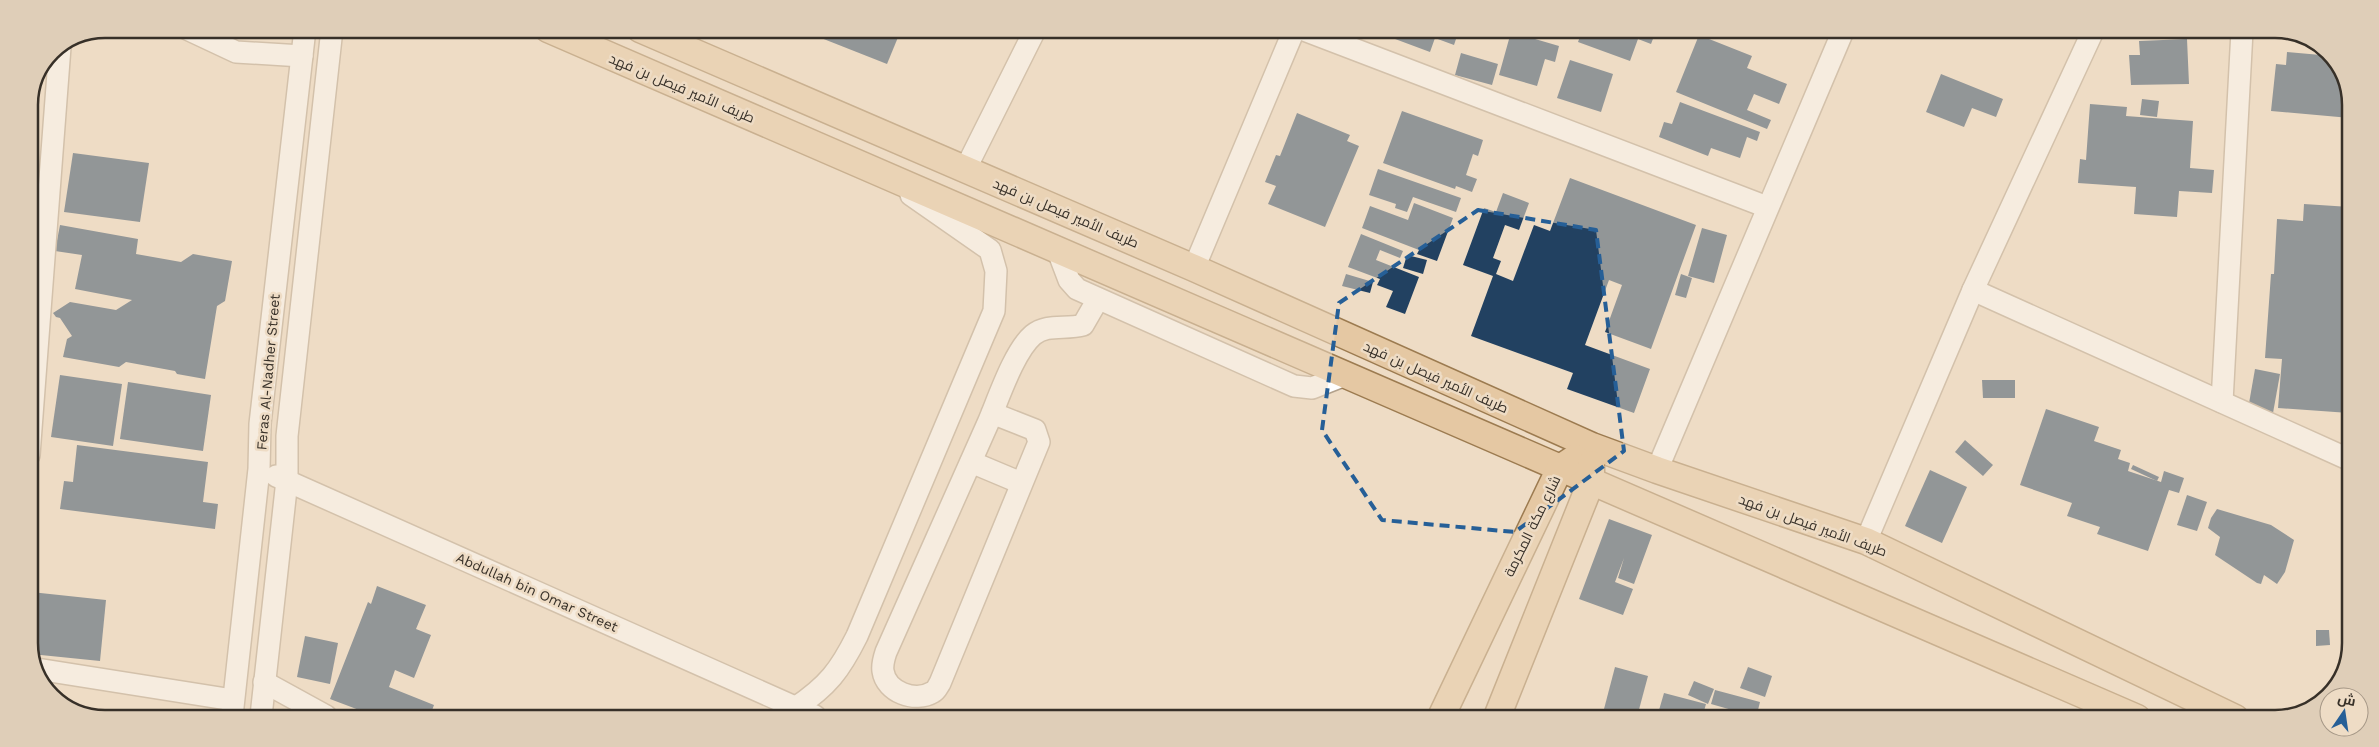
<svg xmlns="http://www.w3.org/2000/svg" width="2379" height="747" viewBox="0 0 2379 747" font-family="'Work Sans',Cairo,sans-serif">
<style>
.building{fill:#224161}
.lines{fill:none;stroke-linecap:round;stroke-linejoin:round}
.minor-casing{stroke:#b2a18c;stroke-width:24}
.major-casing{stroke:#9c7b50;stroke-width:29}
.minor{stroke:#fff;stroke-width:21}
.major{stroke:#e5c8a3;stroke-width:26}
.marked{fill:none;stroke:#265f97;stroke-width:4;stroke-dasharray:10 6;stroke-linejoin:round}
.labels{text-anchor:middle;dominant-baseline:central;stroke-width:5;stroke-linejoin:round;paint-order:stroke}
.street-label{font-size:14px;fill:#373028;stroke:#eedcc5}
.rim{fill:none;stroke:#373028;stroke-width:2.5}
</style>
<rect width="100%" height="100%" fill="#eedcc5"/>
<!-- building -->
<g class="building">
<path d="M 818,30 L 901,30 L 887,64 L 816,36 Z"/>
<path d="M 1389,30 L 1459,30 L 1454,45 L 1435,38 L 1430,52 L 1387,36 Z"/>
<path d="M 1549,31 L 1570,31 L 1568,37 Z"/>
<path d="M 1582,31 L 1656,31 L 1651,44 L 1638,39 L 1630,61 L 1578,42 Z"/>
<path d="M 1511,32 L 1559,46 L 1555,62 L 1545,59 L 1537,86 L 1499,75 Z"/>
<path d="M 1699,35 L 1752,56 L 1747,68 L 1787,84 L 1779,104 L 1754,94 L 1747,110 L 1771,120 L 1767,129 L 1676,92 Z"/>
<path d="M 2187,39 L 2189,84 L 2131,85 L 2129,55 L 2140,55 L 2139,41 Z"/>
<path d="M 2287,52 L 2332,56 L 2342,80 L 2341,91 L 2347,92 L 2350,99 L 2350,118 L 2271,111 L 2276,64 L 2286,65 Z"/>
<path d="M 1461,53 L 1498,64 L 1492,85 L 1455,75 Z"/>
<path d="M 1570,60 L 1613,74 L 1601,112 L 1557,98 Z"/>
<path d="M 1941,74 L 2003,99 L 1996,117 L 1972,108 L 1964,127 L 1926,112 Z"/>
<path d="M 2142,99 L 2159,101 L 2157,117 L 2140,115 Z"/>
<path d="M 1680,102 L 1760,132 L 1757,141 L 1747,137 L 1740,158 L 1711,148 L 1708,156 L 1659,137 L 1664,122 L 1672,124 Z"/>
<path d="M 2090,104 L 2127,107 L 2126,116 L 2193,121 L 2190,168 L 2214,170 L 2212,193 L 2179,191 L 2177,217 L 2134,214 L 2136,187 L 2078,183 L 2080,159 L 2086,160 Z"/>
<path d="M 1402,111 L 1483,140 L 1478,156 L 1473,154 L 1466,175 L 1477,179 L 1472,192 L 1456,186 L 1455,189 L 1383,163 Z"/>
<path d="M 1297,113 L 1350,135 L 1347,141 L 1359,146 L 1325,227 L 1268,204 L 1276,186 L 1265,182 L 1276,155 L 1280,156 Z"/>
<path d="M 73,153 L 149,163 L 140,222 L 64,212 Z"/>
<path d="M 1378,169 L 1461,198 L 1456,212 L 1413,197 L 1407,212 L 1395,208 L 1396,204 L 1369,195 Z"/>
<path d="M 1570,178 L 1696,225 L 1651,349 L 1605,332 L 1622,285 L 1609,280 L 1585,345 L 1650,369 L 1634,413 L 1567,389 L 1573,373 L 1471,336 L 1493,276 L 1463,265 L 1484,208 L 1496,212 L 1503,193 L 1529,203 L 1519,230 L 1505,225 L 1493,258 L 1501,261 L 1496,274 L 1513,281 L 1534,225 L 1550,231 Z"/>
<path d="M 1414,203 L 1453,218 L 1437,261 L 1417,254 L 1419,250 L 1362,228 L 1370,206 L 1408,220 Z"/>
<path d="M 2304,204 L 2350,207 L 2349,413 L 2278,408 L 2282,359 L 2265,358 L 2271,274 L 2274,274 L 2277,219 L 2303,221 Z"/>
<path d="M 60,225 L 138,239 L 136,254 L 181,262 L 193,254 L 232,261 L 225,301 L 217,306 L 205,379 L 177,374 L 175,371 L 126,362 L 119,367 L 63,357 L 67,339 L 72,336 L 60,318 L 56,317 L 53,313 L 70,302 L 116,310 L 132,300 L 75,289 L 82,255 L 55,251 Z"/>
<path d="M 1702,228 L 1727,235 L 1714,283 L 1688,276 Z"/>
<path d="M 1361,234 L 1403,251 L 1400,258 L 1380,250 L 1376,260 L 1419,277 L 1405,314 L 1386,307 L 1393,291 L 1377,285 L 1380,279 L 1348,267 Z"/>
<path d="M 1407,255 L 1427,260 L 1423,274 L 1403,268 Z"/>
<path d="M 1346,274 L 1373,282 L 1370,293 L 1342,286 Z"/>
<path d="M 1681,274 L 1692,278 L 1686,298 L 1675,295 Z"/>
<path d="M 2255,369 L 2280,374 L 2273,413 L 2248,409 Z"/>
<path d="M 60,375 L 122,384 L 113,446 L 51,437 Z"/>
<path d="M 1982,380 L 2015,380 L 2015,398 L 1983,398 Z"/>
<path d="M 128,382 L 211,395 L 203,451 L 120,439 Z"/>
<path d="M 2046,409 L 2099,427 L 2094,441 L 2121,450 L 2118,459 L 2130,463 L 2128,471 L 2161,482 L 2164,471 L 2184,478 L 2179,493 L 2169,490 L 2148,551 L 2097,534 L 2100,527 L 2067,516 L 2072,503 L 2020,485 Z"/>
<path d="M 1965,440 L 1993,465 L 1983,476 L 1955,452 Z"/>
<path d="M 77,445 L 208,462 L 203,502 L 218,504 L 215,529 L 60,509 L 64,481 L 73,482 Z"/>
<path d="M 2133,465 L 2159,477 L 2157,481 L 2131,469 Z"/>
<path d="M 1930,470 L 1967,487 L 1942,543 L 1905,526 Z"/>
<path d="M 2187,495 L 2207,502 L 2197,531 L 2177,525 Z"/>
<path d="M 2217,509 L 2271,525 L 2294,540 L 2285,572 L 2277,584 L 2264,575 L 2261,584 L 2257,583 L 2215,555 L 2220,537 L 2208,528 L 2211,518 Z"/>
<path d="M 1609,519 L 1652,535 L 1634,584 L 1618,578 L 1624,558 L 1615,582 L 1633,589 L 1623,615 L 1579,599 Z"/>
<path d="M 377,586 L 426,605 L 416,629 L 431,635 L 414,678 L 395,670 L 389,687 L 434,705 L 430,716 L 375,716 L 330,699 L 368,602 L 371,604 Z"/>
<path d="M 31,592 L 106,600 L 100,661 L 31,654 L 29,648 Z"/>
<path d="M 2316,630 L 2329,630 L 2330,645 L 2316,646 Z"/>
<path d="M 305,636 L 338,643 L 330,684 L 297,677 Z"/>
<path d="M 1615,667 L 1648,676 L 1637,717 L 1604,709 Z"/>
<path d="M 1748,667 L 1772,676 L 1765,697 L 1740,688 Z"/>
<path d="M 1694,681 L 1714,689 L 1708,704 L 1688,695 Z"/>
<path d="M 1715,690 L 1760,702 L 1756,718 L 1730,718 L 1732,710 L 1711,704 Z"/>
<path d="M 1664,693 L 1706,704 L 1702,718 L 1657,717 Z"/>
</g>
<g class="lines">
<!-- minor casing -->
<g class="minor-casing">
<g id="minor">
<path d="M 187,29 L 236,52 L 302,56"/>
<path d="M 1304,30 L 1767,207"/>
<path d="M 965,170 L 1035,30"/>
<path d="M 1058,251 L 1069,280 L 1077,289 L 1294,386 L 1312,388 L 1345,375"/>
<path d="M 1194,268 L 1294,30"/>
<path d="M 1973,290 L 2348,459"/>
<path d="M 2222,402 L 2242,31"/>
<path d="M 992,413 L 1035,430 L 1039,442 L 940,683 C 938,686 936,691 933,692 C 915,703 886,692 883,671 C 882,665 884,658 886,652 C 920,576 954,499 988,423 C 998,400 1014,351 1033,335 C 1047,323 1066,330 1083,325 L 1098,299"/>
<path d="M 29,455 L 60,47"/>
<path d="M 971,462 L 1021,483"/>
<path d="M 1657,470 L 1843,31"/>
<path d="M 276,476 L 815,716"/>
<path d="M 1866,541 L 1973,290 L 2093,31"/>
<path d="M 37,669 L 233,700"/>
<path d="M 264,682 L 326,716"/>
<path d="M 795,708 C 828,686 840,670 857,636 L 994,311 L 996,271 L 990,250 L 911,195"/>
<path d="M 232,716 L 259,469 L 260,424 L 305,29"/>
<path d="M 261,716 L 287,480 L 287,436 L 332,29"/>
</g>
</g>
<!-- major casing -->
<g class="major-casing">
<g id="major">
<path d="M 548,29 L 2137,718"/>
<path d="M 640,29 L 1194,268 L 1592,446 L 1657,470 L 1866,541 L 2235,718"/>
<path d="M 1441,717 L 1560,468 L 1575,458"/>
<path d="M 1497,717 L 1591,482 L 1591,464"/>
</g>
</g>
<!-- minor -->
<use href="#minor" class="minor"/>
<!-- major -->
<use href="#major" class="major"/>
</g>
<!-- marked area -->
<path d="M0 0H2379V747H0ZM 1478,210 L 1596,230 L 1624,451 L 1515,532 L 1382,520 L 1322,430 L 1339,303 Z" fill="#eedcc5" fill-opacity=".55" fill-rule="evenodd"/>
<path class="marked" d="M 1478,210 L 1596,230 L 1624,451 L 1515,532 L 1382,520 L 1322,430 L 1339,303 Z"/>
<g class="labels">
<!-- street labels -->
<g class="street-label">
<text transform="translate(682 88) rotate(23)">طريف الأمير فيصل بن فهد</text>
<text transform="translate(1066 213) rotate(23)">طريف الأمير فيصل بن فهد</text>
<text transform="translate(268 372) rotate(-85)">Feras Al-Nadher Street</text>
<text transform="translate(1436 377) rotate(24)">طريف الأمير فيصل بن فهد</text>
<text transform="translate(1813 525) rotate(20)">طريف الأمير فيصل بن فهد</text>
<text transform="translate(1532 526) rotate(-64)">شارع مكة المكرمة</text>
<text transform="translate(537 592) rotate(24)">Abdullah bin Omar Street</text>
</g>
</g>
<!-- crop -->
<path d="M0 0H2379V747H0ZM105 38H2275A67 67 0 0 1 2342 105V643A67 67 0 0 1 2275 710H105A67 67 0 0 1 38 643V105A67 67 0 0 1 105 38Z" fill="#dfceb8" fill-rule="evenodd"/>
<path class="rim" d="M105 38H2275A67 67 0 0 1 2342 105V643A67 67 0 0 1 2275 710H105A67 67 0 0 1 38 643V105A67 67 0 0 1 105 38Z"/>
<!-- north arrow -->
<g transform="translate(2344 712) rotate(13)"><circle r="24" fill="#eedcc5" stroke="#a59786"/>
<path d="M0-4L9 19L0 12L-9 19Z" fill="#265f97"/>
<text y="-8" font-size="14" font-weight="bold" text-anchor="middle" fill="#373028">ش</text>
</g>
</svg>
